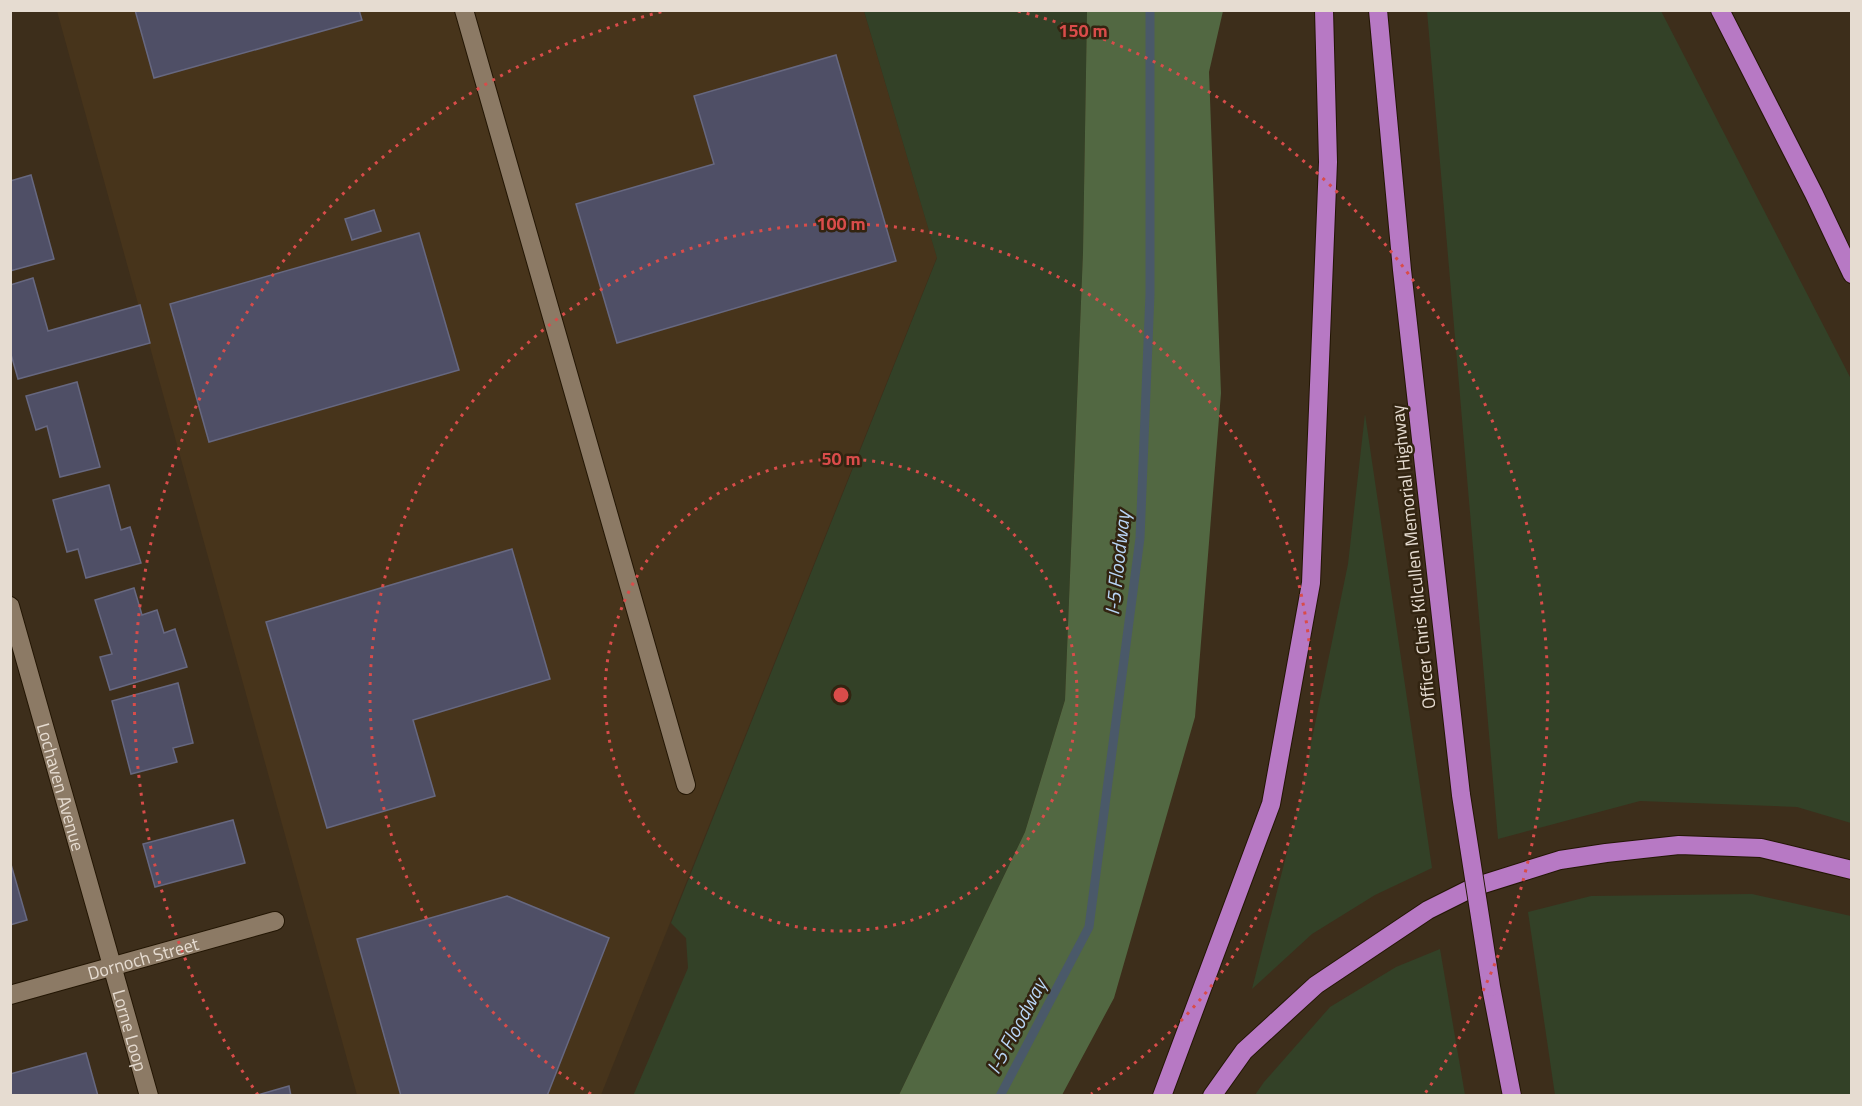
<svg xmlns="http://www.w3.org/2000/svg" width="1862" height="1106" viewBox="0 0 1862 1106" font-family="'Titillium Web',sans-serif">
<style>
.built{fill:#47341b}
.green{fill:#334127}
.forest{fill:#526842}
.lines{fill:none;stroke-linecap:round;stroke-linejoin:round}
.stream{stroke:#4a5969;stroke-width:9}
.building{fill:#4f4f66;stroke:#676880;stroke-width:1.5}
.lane-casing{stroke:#231604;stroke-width:20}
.street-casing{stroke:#231604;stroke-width:20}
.highway-casing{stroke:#231604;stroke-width:20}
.lane{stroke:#8c7a65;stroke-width:18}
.street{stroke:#8c7a65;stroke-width:18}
.highway{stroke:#b779c4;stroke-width:18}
.highway-bridge-casing{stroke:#231604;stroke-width:20;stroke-linecap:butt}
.highway-bridge{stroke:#b779c4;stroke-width:18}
.ring{fill:none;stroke:#d94c4a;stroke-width:3;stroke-dasharray:3 6}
.labels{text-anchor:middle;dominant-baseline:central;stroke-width:5;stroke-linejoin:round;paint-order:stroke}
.street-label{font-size:18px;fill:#e6dcd1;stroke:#322411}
.water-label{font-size:20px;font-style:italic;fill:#b8d4f5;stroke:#322411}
.centre{fill:#d94c4a;stroke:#322411;stroke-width:3}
.ring-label{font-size:18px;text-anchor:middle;font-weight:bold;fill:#d94c4a;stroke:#322411;stroke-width:5;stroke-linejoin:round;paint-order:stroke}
</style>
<rect width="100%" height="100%" fill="#3d2e1b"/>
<!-- built -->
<path class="built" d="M 57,11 L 864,11 L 937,257 L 601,1095 L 357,1095 Z"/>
<!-- green -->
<g class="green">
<path d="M 864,11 L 1087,11 L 1083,252 L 1065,700 L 1025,832 L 899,1095 L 633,1096 L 688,968 L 686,938 L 671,923 L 937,258 Z"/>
<path d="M 1427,11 L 1661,11 L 1851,379 L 1851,823 L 1797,807 L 1640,801 L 1498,839 Z"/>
<path d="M 1365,414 L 1432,868 L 1375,895 L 1312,934 L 1252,989 L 1295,821 L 1348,564 Z"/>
<path d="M 1752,894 L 1851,916 L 1851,1095 L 1555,1095 L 1528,912 L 1591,896 Z"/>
<path d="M 1440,949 L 1465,1095 L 1255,1095 L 1264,1082 L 1330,1007 L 1396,967 Z"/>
</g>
<!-- forest -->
<path class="forest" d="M 1087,11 L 1223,11 L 1209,72 L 1221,393 L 1195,717 L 1114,998 L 1062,1095 L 899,1095 L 1025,832 L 1065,700 L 1083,252 Z"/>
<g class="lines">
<!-- stream -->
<path class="stream" d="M 1000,1096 L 1089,927 L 1140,538 L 1150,294 L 1150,10"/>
</g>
<!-- building -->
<g class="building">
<path d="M 135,10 L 359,10 L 362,20 L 154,78 Z"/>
<path d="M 836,55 L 896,261 L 617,343 L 576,204 L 714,164 L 694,96 Z"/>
<path d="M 31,175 L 54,259 L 10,271 L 10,181 Z"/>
<path d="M 374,210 L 381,231 L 352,240 L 345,219 Z"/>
<path d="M 419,233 L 459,370 L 209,442 L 170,304 Z"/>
<path d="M 33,278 L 48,331 L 140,305 L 150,343 L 18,379 L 10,351 L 10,285 Z"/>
<path d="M 77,382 L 100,467 L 60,477 L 47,426 L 36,430 L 26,396 Z"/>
<path d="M 109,485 L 121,530 L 130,527 L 141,563 L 86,578 L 78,549 L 67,552 L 53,500 Z"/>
<path d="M 512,549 L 550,679 L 413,720 L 435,796 L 327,828 L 266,622 Z"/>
<path d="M 134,588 L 142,615 L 157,610 L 164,633 L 175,629 L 187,667 L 110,690 L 100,657 L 112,654 L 95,600 Z"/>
<path d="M 178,683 L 193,743 L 173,748 L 177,762 L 131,774 L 112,701 Z"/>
<path d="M 233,820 L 245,863 L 155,887 L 143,844 Z"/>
<path d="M 10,861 L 27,920 L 10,925 Z"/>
<path d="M 507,896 L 609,938 L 547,1096 L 401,1096 L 357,939 Z"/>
<path d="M 86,1053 L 98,1096 L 10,1096 L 10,1074 Z"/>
<path d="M 289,1086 L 291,1096 L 254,1096 Z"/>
</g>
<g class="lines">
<!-- lane casing -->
<g class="lane-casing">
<path id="lane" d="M 464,10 L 686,785"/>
</g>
<!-- street casing -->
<g class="street-casing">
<g id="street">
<path id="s1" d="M 10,606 L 149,1096"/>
<path id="s2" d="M 10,995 L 275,921"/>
</g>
</g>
<!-- highway casing -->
<g class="highway-casing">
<g id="highway">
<path d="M 1378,10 L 1402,270 L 1461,795"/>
<path d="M 1720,10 L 1814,194 L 1852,274"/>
<path d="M 1491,987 L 1512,1096"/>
<path d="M 1162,1096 L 1271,804 L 1311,583 L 1328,162 L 1324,10"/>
<path d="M 1212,1096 L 1244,1051 L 1316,985 L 1428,910 L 1474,887 L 1560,860 L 1606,853 L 1679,845 L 1761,848 L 1852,870"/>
</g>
</g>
<!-- lane -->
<use href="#lane" class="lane"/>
<!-- street -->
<use href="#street" class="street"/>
<!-- highway -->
<use href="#highway" class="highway"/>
<!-- highway-bridge casing -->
<g class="highway-bridge-casing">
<path id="highway-bridge" d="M 1461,795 L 1491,987"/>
</g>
<!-- highway-bridge -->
<use href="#highway-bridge" class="highway-bridge"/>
</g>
<!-- distance rings -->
<g class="ring">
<circle cx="841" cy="695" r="236"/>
<path d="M591 1094A471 471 0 1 1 1091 1094"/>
<path d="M258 1095A707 707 0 0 1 664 11M1018 11A707 707 0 0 1 1424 1095"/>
</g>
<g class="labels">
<!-- street labels -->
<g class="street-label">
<text transform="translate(1413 557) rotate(-96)">Officer Chris Kilcullen Memorial Highway</text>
<text stroke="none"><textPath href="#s1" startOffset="188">Lochaven Avenue</textPath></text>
<text stroke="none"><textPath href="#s2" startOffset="138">Dornoch Street</textPath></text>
<text stroke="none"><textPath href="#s1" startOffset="441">Lorne Loop</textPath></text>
</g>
<!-- water labels -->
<g class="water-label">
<text transform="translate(1117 563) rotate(-84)">I-5 Floodway</text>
<text transform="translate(1016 1026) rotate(-62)">I-5 Floodway</text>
</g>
</g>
<circle cx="841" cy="695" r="9" class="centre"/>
<g class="ring-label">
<text x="1083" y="37">150 m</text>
<text x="841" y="230">100 m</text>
<text x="841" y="465">50 m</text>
</g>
<!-- border -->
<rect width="1862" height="1106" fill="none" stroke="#e6dcd1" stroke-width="24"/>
</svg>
